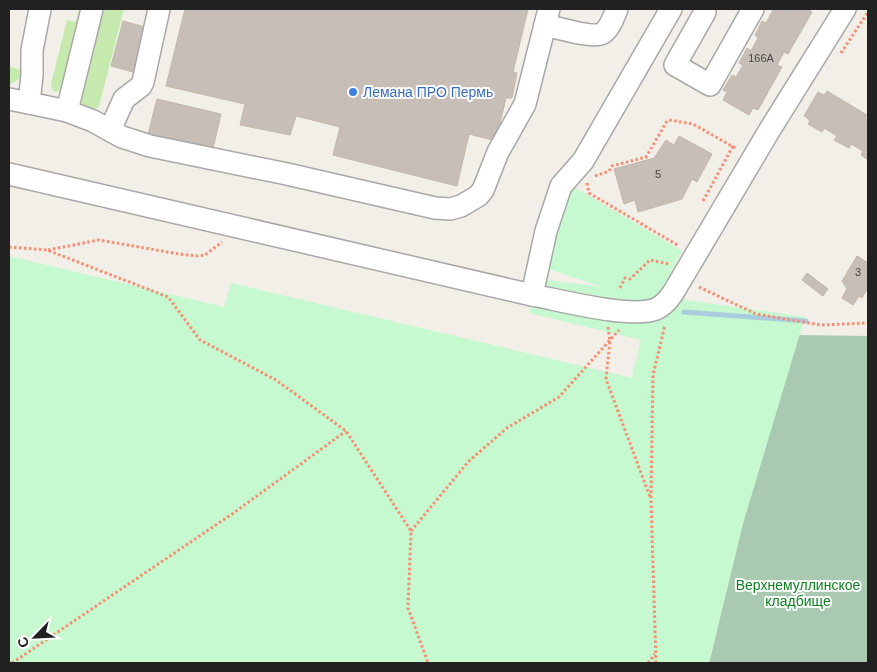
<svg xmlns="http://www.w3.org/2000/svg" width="877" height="672" viewBox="0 0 877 672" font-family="Arial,sans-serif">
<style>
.grass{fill:#c6eaae}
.cemetery{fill:#a9cab1}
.park{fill:#c6f9cf}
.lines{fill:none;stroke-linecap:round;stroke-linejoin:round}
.stream{stroke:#a9ccde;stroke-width:5}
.building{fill:#c6beb7;stroke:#c3b7aa}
.minor-casing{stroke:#a8a8a8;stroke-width:24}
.path{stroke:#f98d71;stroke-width:3;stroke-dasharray:2.5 2.5;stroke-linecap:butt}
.minor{stroke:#fff;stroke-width:21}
.shop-dot{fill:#3f7fe0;stroke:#fff;stroke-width:2}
.labels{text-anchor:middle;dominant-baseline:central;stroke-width:4;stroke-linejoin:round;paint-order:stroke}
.number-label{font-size:11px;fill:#4a4846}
.shop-label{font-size:14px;fill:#366cbe;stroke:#fff;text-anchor:start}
.park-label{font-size:14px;fill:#0d8122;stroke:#fff}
</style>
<rect width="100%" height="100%" fill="#f1efe7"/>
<!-- grass -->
<g class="grass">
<path d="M 79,9 L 82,9 L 62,90 L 55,92 L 52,89 L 51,84 L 67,20 L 76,22 Z"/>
<path d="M 101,9 L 124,9 L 99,106 L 98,108 L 93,109 L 83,106 L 81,97 Z"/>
<path d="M 9,67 L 24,70 L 24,73 L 16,81 L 9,85 Z"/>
</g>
<!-- cemetery -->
<path class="cemetery" d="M 799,335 L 868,336 L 868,663 L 709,663 L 743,523 Z"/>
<!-- park -->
<path class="park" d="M 569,184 L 682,251 L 658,296 L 805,317 L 743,523 L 709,663 L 9,663 L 9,256 L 224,307 L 231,283 L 632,378 L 641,340 L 529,313 L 540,279 L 602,287 L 546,268 Z"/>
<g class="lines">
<!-- stream -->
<path class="stream" d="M 684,312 L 806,321"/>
</g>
<!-- building -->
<g class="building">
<path d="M 185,9 L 528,9 L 513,72 L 517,73 L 512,98 L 506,98 L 496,141 L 469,134 L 457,186 L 333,155 L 340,127 L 296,116 L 290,135 L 240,125 L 245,104 L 166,86 Z"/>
<path d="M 770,9 L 808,9 L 812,12 L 788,54 L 784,52 L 777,65 L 782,67 L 758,110 L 753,108 L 749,115 L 723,100 L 727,92 L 723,90 L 732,75 L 736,77 L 743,65 L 739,63 L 747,48 L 751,51 L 758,38 L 755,35 L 762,21 L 766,23 L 773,10 Z"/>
<path d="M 123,21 L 145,27 L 133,72 L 111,66 Z"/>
<path d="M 827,91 L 867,115 L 865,118 L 868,120 L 868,160 L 861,155 L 863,151 L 851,144 L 849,148 L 834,140 L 837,136 L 824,128 L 822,132 L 808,124 L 810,120 L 804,116 L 818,92 L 824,95 Z"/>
<path d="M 157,99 L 221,114 L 212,153 L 147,138 Z"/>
<path d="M 679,136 L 712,154 L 697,182 L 692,179 L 682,199 L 638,212 L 635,200 L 624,204 L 614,169 L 654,158 L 666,140 L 674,145 Z"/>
<path d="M 857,256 L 868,263 L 868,288 L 862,298 L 859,296 L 853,305 L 842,298 L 847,289 L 842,281 Z"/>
<path d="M 807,273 L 828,289 L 823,296 L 802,280 Z"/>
</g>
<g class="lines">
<!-- minor casing -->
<g class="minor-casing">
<g id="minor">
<path d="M 705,12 L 675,65 L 710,85 L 753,9"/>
<path d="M 545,25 C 558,28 593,39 603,33 C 610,28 614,16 617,9"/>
<path d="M 9,99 L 29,103 L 32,75 L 32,50 L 40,9"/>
<path d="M 29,103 L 67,111 L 93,121 L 122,137 L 150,146 L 287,174 L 435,208 L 450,209 L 461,206 L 478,196 L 483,190 L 498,152 L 525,104 L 549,9"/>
<path d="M 67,111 L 92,9"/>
<path d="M 110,130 L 124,99 L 141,86 L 143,82 L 159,9"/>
<path d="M 9,174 L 532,295 C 560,300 631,319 656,309 C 663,306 669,299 673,293 L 769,131 L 845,9"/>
<path d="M 532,295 L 546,231 L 561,186 L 583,161 L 671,9"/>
</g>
</g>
<!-- path -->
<g class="path">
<path d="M 841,53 L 868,12"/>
<path d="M 595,176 L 609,171 L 612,166 L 646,157 L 667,121 L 669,120 L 693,124 L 737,149"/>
<path d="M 587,183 L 589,193 L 679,246"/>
<path d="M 703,201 L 733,146"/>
<path d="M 9,247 L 47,250 L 168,297 L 200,340 L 276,380 L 346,431 L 411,531 L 408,608 L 428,663"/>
<path d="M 48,250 L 99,240 L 179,254 L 198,256 L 205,255 L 222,242"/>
<path d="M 699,287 L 756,314 L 821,325 L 868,323"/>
<path d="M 620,288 L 625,278 L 630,279 L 650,260 L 669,264"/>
<path d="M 608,327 L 610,341 L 606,379 L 650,497"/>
<path d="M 411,531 L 469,461 L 507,428 L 559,397 L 619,330"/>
<path d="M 12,663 L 235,512 L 346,431"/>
<path d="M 648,663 L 655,654"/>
<path d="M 656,663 L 651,500 L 653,375 L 665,325"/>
</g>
<!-- minor -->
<use href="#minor" class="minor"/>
</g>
<!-- markers -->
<circle class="shop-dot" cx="353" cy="92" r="5"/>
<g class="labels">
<!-- number labels -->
<g class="number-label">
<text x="761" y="58">166А</text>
<text x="658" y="174">5</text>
<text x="858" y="272">3</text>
</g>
<!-- shop labels -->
<g class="shop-label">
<text x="363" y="92">Лeмaна ПРО Пермь</text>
</g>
<!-- park labels -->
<g class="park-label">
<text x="798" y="585">Верхнемуллинское<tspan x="798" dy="16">кладбище</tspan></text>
</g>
</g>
<!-- border -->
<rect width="877" height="672" fill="none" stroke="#212121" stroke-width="20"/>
<!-- north arrow -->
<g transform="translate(35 637) rotate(246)" stroke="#ffffff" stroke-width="4" paint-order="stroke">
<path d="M0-4L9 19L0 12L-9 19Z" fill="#212121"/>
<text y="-8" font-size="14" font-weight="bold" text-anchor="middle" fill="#212121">С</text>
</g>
</svg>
